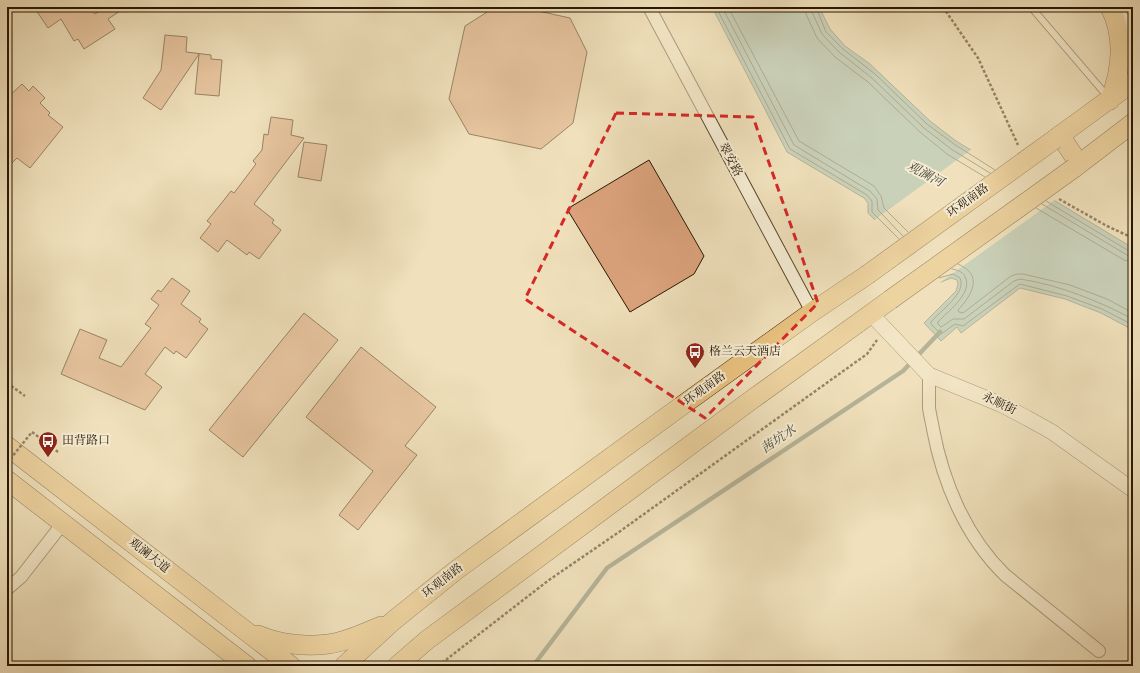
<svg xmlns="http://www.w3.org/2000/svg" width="1140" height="673" viewBox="0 0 1140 673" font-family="Vollkorn,'Noto Serif SC',serif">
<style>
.water{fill:#9bbcb6;stroke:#6d7a6e}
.pier{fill:#f0e1bc}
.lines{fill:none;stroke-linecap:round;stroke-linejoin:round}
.shore{stroke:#62695c;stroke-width:1}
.stream{stroke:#6d7a6e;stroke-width:4.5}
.building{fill:#dda47e;stroke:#281601}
.service-casing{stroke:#5a4930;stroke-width:8}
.minor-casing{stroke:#5a4930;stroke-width:14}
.tertiary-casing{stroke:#5a4930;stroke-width:16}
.primary-casing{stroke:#281601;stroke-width:20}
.path{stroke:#281601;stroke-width:2.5;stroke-dasharray:3 2;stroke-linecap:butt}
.service{stroke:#f5ecd3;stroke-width:6}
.minor{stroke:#f5ecd3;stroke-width:12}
.tertiary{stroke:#f5ecd3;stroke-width:15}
.primary{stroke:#e8c07e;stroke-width:19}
.primary-bridge-casing{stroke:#281601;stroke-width:20;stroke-linecap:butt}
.path-bridge{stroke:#281601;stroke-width:2.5;stroke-dasharray:3 2;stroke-linecap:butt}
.primary-bridge{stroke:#e8c07e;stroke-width:19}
.marked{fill:none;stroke:#d62828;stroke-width:3;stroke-dasharray:8 5;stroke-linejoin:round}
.labels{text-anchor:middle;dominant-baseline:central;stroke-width:4;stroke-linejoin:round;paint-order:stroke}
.street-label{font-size:12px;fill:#281601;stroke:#f5ecd3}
.poi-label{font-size:12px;fill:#281601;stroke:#f5ecd3;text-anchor:start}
.water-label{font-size:13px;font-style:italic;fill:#505040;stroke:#f5ecd3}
</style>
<rect width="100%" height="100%" fill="#f0e1bc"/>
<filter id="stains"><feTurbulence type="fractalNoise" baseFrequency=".005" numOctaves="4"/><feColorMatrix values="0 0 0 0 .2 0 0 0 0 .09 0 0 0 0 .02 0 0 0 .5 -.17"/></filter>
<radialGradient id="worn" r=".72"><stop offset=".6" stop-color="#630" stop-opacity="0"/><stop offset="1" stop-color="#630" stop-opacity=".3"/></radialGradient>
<!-- water -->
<path class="water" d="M 712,7 L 819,7 L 830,29 L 845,46 L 870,64 L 930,121 L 956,141 L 1133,248 L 1133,330 L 1101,313 L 1065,299 L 1020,288 L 961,333 L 957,327 L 941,341 L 924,323 L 956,291 L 958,284 L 957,280 L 951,278 L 941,282 L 937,282 L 868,213 L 868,203 L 864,198 L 787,152 Z"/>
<!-- pier -->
<path class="pier" d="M 972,149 L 1055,200 L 938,284 L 873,221 Z"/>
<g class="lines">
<!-- shore -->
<g class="shore">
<path d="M 716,7 L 790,149 L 867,195 L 872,201 L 872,212 L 899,239"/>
<path d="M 722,7 L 794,145 L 870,191 L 877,199 L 878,210 L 903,236"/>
<path d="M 728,7 L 799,141 L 874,186 L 881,196 L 884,208 L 908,232"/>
<path d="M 805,7 L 806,14 L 817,38 L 835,57 L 868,82 L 920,132 L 947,154 L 985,177"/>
<path d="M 811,7 L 812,12 L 822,34 L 839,52 L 872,78 L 924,128 L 951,149 L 990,173"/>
<path d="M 816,7 L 826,32 L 843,49 L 875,74 L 927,124 L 954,144 L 995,170"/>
<path d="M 1046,201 L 1129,251 L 1133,251"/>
<path d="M 1042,204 L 1127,255 L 1133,256"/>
<path d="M 1036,208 L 1124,260 L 1133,262"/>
<path d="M 958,264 C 984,275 972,295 958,310 L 959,312 L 963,313 L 1011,276 L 1017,274 L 1023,274 L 1070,285 L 1107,299 L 1133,313"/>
<path d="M 952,269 C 958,270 964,272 966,279 C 971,295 947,312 938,322 L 938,324 L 941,327 L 953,319 L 964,319 L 1014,281 L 1020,279 C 1060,285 1098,301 1133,319"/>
<path d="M 939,278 L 953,274 L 960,278 C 967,293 940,311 931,322 L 931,324 L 941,334 L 955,324 L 963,326 L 1020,284 L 1067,296 L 1102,309 L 1133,325"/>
</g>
<!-- stream -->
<path class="stream" d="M 533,666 L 607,568 L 903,371 L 940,332"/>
</g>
<!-- building -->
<g class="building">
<path d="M 34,7 L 90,7 L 95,14 L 106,7 L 126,7 L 108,19 L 115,29 L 84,49 L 78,39 L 74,41 L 61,19 L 48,28 Z"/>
<path d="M 495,7 L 520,7 L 570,18 L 587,52 L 573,123 L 541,149 L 469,134 L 449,99 L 465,26 Z"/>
<path d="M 165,35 L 187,37 L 186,52 L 211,55 L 211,59 L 222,60 L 219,96 L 195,94 L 199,54 L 161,110 L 143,98 L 161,70 Z"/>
<path d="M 22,84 L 29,91 L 33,86 L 45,98 L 40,103 L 50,113 L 48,115 L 63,127 L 30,168 L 17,158 L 7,168 L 7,98 Z"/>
<path d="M 271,117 L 293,120 L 291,135 L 304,138 L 254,204 L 274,220 L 272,223 L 281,230 L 259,259 L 249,252 L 247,255 L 227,240 L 218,252 L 200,238 L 211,224 L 207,221 L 224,200 L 231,191 L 234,193 L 256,164 L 253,161 L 262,150 L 264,134 L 268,135 Z"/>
<path d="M 304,142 L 327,145 L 321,181 L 298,177 Z"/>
<path d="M 649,160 L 704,256 L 694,274 L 630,312 L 567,209 Z"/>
<path d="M 172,278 L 190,291 L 181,304 L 201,319 L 199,322 L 208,329 L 186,358 L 176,351 L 174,354 L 165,347 L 145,374 L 162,387 L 145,410 L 61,374 L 80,329 L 107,340 L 99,358 L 121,367 L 151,328 L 145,324 L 159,305 L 151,299 L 158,290 L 161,292 Z"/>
<path d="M 304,313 L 338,340 L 243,457 L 209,430 Z"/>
<path d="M 361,347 L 436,407 L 405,446 L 417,455 L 358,530 L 339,515 L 373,471 L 306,417 Z"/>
</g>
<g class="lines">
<!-- service casing -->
<g class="service-casing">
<path id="service" d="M 1031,7 L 1108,97"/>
</g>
<!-- minor casing -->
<g class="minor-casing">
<g id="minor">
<path d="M 649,7 L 812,312"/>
<path d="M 929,375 C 929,386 929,397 929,408 C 930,415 932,423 933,429 C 943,483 966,537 1005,575 L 1099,651"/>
<path d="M 7,589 L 21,577 L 63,523"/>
</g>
</g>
<!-- tertiary casing -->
<g class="tertiary-casing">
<g id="tertiary">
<path d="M 1112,9 L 1133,30"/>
<path d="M 871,314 L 929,375 L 1000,404 L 1027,418 L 1052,432 L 1133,490"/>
</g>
</g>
<!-- primary casing -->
<g class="primary-casing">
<g id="primary">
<path d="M 1110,100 C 1122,69 1125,37 1110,7"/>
<path d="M 1060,135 L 1079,164"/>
<path d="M 1055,139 L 1133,82"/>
<path d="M 1074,168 L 1133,123"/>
<path d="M 7,446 L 291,666"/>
<path d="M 7,480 L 247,666"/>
<path d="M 258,635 C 279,644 305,647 328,644 C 346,642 364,633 381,626"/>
<path d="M 344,666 L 393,621 L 455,571 L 680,407 L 812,312 L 867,275"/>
<path d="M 397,666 L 427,640 L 750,401 L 890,300"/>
</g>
</g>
<!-- path -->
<g class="path">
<path d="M 943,7 L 978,58 L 1018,145"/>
<path d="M 1059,199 L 1107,226 L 1133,238"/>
<path d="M 7,383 L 25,396"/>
<path d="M 32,432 L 58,452"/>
<path d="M 438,666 L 549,580 L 619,532 L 867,354 L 877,340"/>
</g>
<!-- service -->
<use href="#service" class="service"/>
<!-- minor -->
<use href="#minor" class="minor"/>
<!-- tertiary -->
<use href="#tertiary" class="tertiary"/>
<!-- primary -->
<use href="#primary" class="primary"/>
<!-- primary-bridge casing -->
<g class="primary-bridge-casing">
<g id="primary-bridge">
<path d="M 867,275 L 1055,139"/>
<path d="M 890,300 L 1074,168"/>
</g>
</g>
<!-- path-bridge -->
<path class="path-bridge" d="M 7,463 L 32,432"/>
<!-- primary-bridge -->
<use href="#primary-bridge" class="primary-bridge"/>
</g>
<!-- marked area -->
<path d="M0 0H1140V673H0ZM 616,113 L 753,117 L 818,303 L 705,418 L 525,299 Z" fill="#f0e1bc" fill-opacity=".55" fill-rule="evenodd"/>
<path class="marked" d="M 616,113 L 753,117 L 818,303 L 705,418 L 525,299 Z"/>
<!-- icons -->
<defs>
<g id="bus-pin" transform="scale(1)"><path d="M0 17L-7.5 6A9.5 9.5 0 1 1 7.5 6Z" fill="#8f2418" stroke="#f5ecd3"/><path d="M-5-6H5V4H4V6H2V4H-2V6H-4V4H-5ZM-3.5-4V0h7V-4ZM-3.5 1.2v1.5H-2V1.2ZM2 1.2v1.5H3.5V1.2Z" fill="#fff"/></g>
</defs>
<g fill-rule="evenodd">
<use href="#bus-pin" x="695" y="352"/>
<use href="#bus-pin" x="48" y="441"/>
</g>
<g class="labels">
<!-- street labels -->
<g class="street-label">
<text transform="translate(730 160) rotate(62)">翠安路</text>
<text transform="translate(968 201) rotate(-36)">环观南路</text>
<text transform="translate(705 389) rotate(-36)">环观南路</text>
<text transform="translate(999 404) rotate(25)">永顺街</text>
<text transform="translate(149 556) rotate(38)">观澜大道</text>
<text transform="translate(443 581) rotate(-38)">环观南路</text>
</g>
<!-- poi labels -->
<g class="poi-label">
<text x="709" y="352">格兰云天酒店</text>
<text x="62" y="441">田背路口</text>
</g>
<!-- water labels -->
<g class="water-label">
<text transform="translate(925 175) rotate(28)">观澜河</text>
<text transform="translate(779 440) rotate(-34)">茜坑水</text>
</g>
</g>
<!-- margin -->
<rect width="1140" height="673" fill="none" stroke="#f0e1bc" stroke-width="24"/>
<rect x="8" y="8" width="1124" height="657" fill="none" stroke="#281601" stroke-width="2"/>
<rect x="12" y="12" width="1116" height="649" fill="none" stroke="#281601"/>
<rect width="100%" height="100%" filter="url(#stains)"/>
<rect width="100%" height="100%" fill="url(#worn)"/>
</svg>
